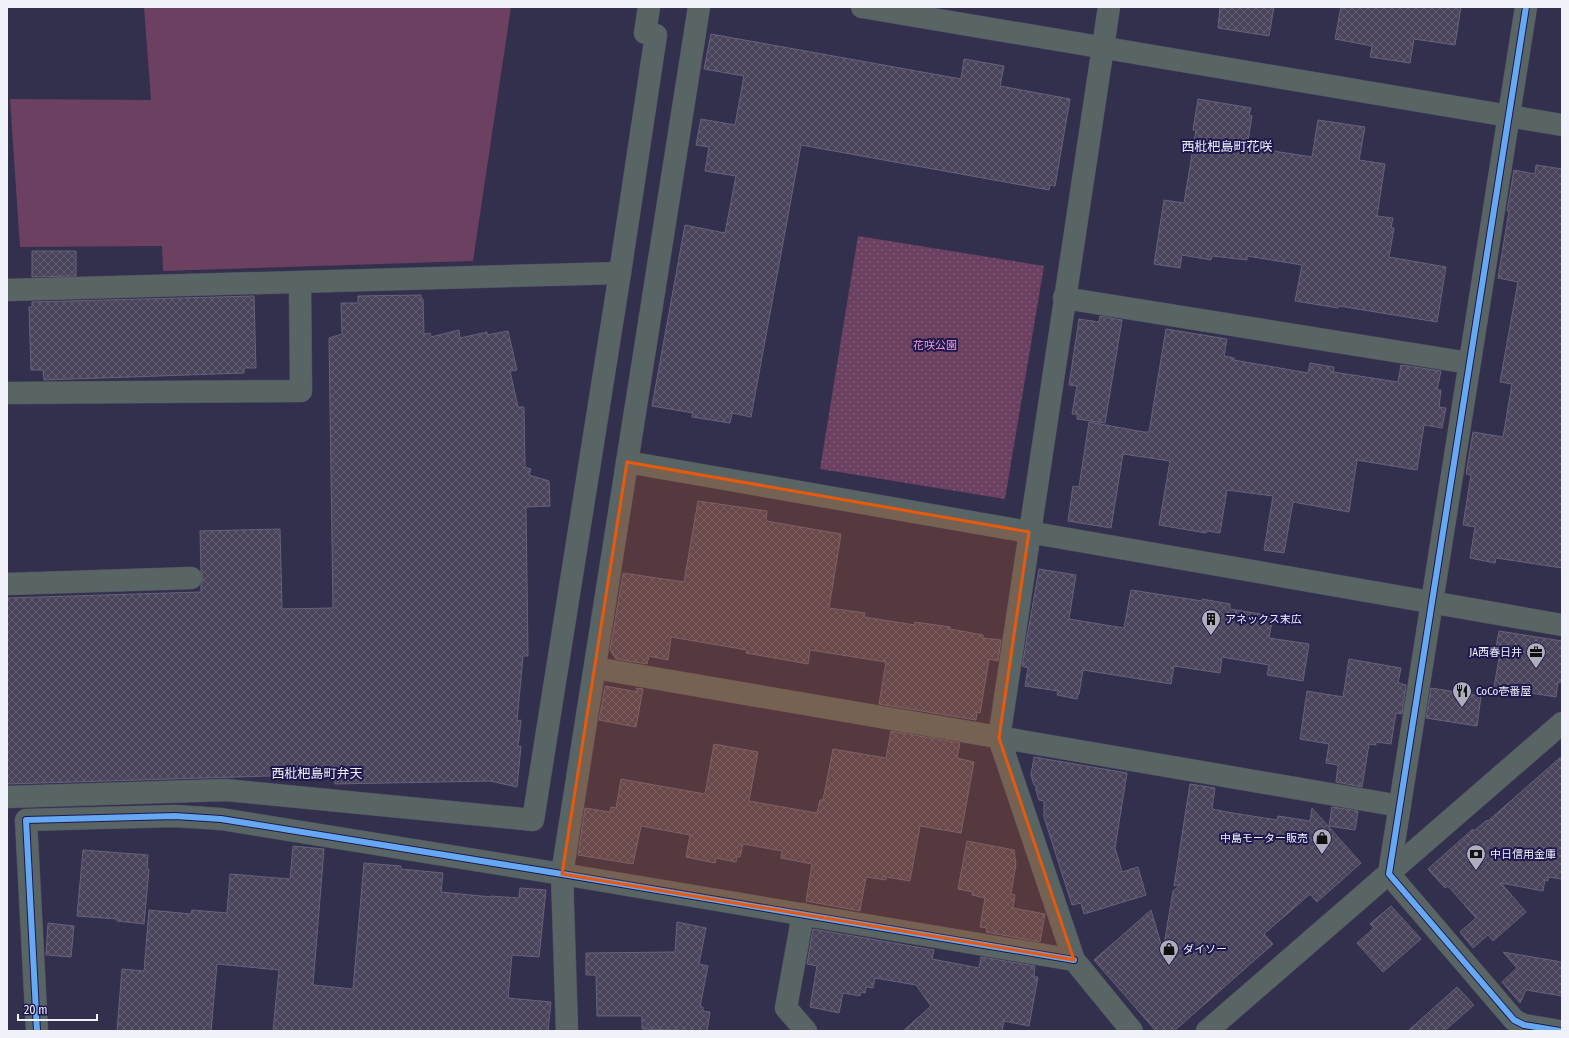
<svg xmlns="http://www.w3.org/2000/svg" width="1569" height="1038" viewBox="0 0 1569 1038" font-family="'Fira Sans Condensed','Noto Sans JP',sans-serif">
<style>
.green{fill:#6c4060}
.park{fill:url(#park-dots)}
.building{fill:url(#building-cross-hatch);stroke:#67627b}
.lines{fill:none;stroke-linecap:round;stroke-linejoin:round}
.minor-casing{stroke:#4b4a5f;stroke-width:23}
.minor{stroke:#596564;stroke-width:22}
.cycleway-casing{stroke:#1e184e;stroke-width:8}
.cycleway{stroke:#66a8f1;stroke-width:6}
.marked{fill:#e8590c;fill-opacity:0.2;stroke:#e8590c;stroke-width:3;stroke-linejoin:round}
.labels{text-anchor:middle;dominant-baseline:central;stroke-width:4;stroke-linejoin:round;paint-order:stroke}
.park-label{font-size:11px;fill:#f99bd7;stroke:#1e184e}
.poi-label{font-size:11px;fill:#f1f2f9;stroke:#1e184e;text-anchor:start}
.quarter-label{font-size:13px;fill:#f1f2f9;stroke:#1e184e}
</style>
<defs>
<pattern id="park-dots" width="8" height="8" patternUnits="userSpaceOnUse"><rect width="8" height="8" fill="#6c4060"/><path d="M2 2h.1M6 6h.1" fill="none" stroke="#815c78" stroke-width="1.8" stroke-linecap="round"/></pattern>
<pattern id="building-cross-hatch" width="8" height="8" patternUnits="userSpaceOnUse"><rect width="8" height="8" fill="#4a445b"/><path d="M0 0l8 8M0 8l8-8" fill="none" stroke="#655f73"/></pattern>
</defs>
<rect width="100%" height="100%" fill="#32304d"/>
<!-- green -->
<path class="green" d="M 144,7 L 511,7 L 473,261 L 163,271 L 162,246 L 20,247 L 10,99 L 151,100 Z"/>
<!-- park -->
<path class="park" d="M 858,236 L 1044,266 L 1005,499 L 820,469 Z"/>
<!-- building -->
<g class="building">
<path d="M 1220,7 L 1274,7 L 1269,36 L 1218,28 Z"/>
<path d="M 1341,7 L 1461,7 L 1455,45 L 1414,39 L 1410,63 L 1370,57 L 1372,46 L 1335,39 Z"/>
<path d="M 711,34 L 961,79 L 964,59 L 1004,66 L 1000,86 L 1070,99 L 1055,186 L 1050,185 L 1049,190 L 801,145 L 751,417 L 732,413 L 730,423 L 692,417 L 693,413 L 652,406 L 685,225 L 725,233 L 736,176 L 705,171 L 709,147 L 696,145 L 701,119 L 735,125 L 744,76 L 704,69 Z"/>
<path d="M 1198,99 L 1251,108 L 1249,115 L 1252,116 L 1247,147 L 1312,157 L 1318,120 L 1365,127 L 1359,160 L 1385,164 L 1377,216 L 1393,218 L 1391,228 L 1394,228 L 1389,257 L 1446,267 L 1437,322 L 1339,306 L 1338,308 L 1295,301 L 1302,265 L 1247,256 L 1247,260 L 1212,256 L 1211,260 L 1182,255 L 1180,268 L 1154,264 L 1164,200 L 1184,203 L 1196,130 L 1193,130 Z"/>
<path d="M 1536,165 L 1562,169 L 1562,568 L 1496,558 L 1495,563 L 1470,558 L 1475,527 L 1463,525 L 1471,475 L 1466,474 L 1473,432 L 1503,437 L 1512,384 L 1500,382 L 1518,282 L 1498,278 L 1509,211 L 1507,211 L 1514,170 L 1535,174 Z"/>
<path d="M 32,251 L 76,251 L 76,276 L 32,277 Z"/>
<path d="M 421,295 L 421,299 L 423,299 L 424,334 L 430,333 L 431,337 L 459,330 L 460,338 L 487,332 L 487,335 L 508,331 L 517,370 L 510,371 L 518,407 L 524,407 L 525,467 L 531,469 L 529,475 L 549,481 L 550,506 L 526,507 L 528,656 L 523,656 L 517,721 L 521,720 L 518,747 L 521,746 L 517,787 L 490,781 L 335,784 L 335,774 L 7,784 L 7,598 L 201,592 L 201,585 L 203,577 L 201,571 L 200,531 L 280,529 L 282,609 L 333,608 L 329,338 L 342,334 L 341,303 L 358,303 L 358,296 Z"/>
<path d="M 254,296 L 256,368 L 244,368 L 244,373 L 44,380 L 43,370 L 31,370 L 29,307 L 32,307 L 32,302 Z"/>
<path d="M 1100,316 L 1122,320 L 1105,423 L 1077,419 L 1077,414 L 1072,414 L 1077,386 L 1069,385 L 1079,319 L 1099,322 Z"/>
<path d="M 1166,329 L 1227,339 L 1224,356 L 1234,358 L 1234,360 L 1308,373 L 1310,363 L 1334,367 L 1333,372 L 1398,382 L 1401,365 L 1441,371 L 1437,390 L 1441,390 L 1439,407 L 1446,408 L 1442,428 L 1424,425 L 1417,470 L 1357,460 L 1349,512 L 1293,502 L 1284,553 L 1264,550 L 1273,496 L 1227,490 L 1220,533 L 1207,531 L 1206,533 L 1159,525 L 1170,461 L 1123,454 L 1111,528 L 1068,521 L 1073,486 L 1079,487 L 1089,422 L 1144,432 L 1149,432 Z"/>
<path d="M 698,501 L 767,511 L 766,521 L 841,534 L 829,608 L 865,613 L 864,617 L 915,625 L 915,622 L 950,627 L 950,629 L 983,635 L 983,638 L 1001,640 L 998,661 L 989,659 L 980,713 L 977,712 L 976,720 L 879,704 L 886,662 L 810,650 L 808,664 L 746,653 L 747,650 L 671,637 L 668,660 L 649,656 L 647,664 L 616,659 L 610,650 L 623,573 L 684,582 Z"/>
<path d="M 1039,569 L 1076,575 L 1069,619 L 1124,628 L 1131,590 L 1202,601 L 1202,599 L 1230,604 L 1230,609 L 1273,616 L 1269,638 L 1309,644 L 1303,681 L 1267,675 L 1269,665 L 1222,657 L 1220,673 L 1174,666 L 1171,684 L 1083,670 L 1079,694 L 1078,694 L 1077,699 L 1057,695 L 1058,691 L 1025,686 L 1028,668 L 1022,666 Z"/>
<path d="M 1499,631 L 1562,641 L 1562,683 L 1558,682 L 1556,697 L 1494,687 L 1500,653 L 1495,652 Z"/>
<path d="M 1349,659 L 1401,668 L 1398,683 L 1406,685 L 1402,714 L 1396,713 L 1391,744 L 1376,742 L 1376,745 L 1369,744 L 1362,787 L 1336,782 L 1338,765 L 1326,763 L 1329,744 L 1300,739 L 1307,691 L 1343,697 Z"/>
<path d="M 605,686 L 638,692 L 636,688 L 643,689 L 636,727 L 599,720 Z"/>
<path d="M 1431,688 L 1481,696 L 1477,726 L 1426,718 Z"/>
<path d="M 891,731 L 960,743 L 957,758 L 974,762 L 961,833 L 920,826 L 910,881 L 886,877 L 886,880 L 866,877 L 860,911 L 806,901 L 812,864 L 781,858 L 782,851 L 743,844 L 740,857 L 737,857 L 736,862 L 716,858 L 715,863 L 686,857 L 690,835 L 641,826 L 633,864 L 578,855 L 585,808 L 610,812 L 611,807 L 616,808 L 621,779 L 705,794 L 714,744 L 758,752 L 749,801 L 817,813 L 820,800 L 823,800 L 833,749 L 886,758 Z"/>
<path d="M 1562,756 L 1562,879 L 1548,877 L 1548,881 L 1545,880 L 1543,891 L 1501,883 L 1526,912 L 1493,941 L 1488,935 L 1473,948 L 1460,932 L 1476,918 L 1448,886 L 1445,888 L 1428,869 L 1473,829 L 1474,831 L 1487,820 L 1488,821 Z"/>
<path d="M 1034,757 L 1127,773 L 1115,848 L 1122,872 L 1138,867 L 1146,895 L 1084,914 L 1081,903 L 1072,905 L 1044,817 L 1044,801 L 1039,800 L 1036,790 L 1036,786 L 1034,785 L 1031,775 Z"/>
<path d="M 1190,784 L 1215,788 L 1212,809 L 1227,812 L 1277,820 L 1278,816 L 1310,821 L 1312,808 L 1361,863 L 1317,902 L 1310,894 L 1264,934 L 1273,944 L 1174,1031 L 1156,1031 L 1094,960 L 1151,910 L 1163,951 L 1173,891 L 1181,884 L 1174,886 Z"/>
<path d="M 1332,807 L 1358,811 L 1355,830 L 1329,826 Z"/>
<path d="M 967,841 L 1014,850 L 1016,864 L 1011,894 L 1015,895 L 1013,908 L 1045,914 L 1040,942 L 986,932 L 987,928 L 980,927 L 985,898 L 972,895 L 973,892 L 958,889 Z"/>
<path d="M 293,846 L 324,849 L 313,985 L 353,989 L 364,863 L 401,866 L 401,869 L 443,873 L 441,892 L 491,897 L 491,896 L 519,898 L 520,888 L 546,890 L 539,957 L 512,955 L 508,998 L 551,1002 L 548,1031 L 273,1031 L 279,970 L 217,964 L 211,1031 L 117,1031 L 122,969 L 144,971 L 149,910 L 191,914 L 192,910 L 227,913 L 230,874 L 290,879 Z"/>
<path d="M 83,850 L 148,855 L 147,869 L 149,869 L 144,924 L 117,921 L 117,919 L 77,916 Z"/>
<path d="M 1391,906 L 1421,939 L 1383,972 L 1357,943 L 1374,928 L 1370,924 Z"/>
<path d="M 677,922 L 706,928 L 699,964 L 708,966 L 700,1007 L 703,1007 L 703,1011 L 710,1012 L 707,1031 L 642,1029 L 642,1016 L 597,1016 L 596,975 L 586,975 L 586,953 L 675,952 Z"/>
<path d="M 48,923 L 74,926 L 71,957 L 46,955 Z"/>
<path d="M 813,929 L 934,950 L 932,959 L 979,968 L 981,957 L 1035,966 L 1034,977 L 1038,977 L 1029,1026 L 1004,1021 L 1002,1031 L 903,1031 L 931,1006 L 916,985 L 875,978 L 873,988 L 866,987 L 865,993 L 861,992 L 860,996 L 843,993 L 839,1013 L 810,1007 L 817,966 L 807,964 Z"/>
<path d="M 1503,952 L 1562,962 L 1562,996 L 1526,990 L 1520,1003 L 1502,982 L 1517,968 Z"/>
<path d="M 1457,987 L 1474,1005 L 1444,1031 L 1408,1031 Z"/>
</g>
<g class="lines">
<!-- minor casing -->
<g class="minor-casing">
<g id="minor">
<path d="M 862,7 L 1562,125"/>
<path d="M 1109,7 L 999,738 L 1074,960 L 1132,1031"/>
<path d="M 1526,7 L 1389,874 L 1514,1020 L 1524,1025 L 1560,1031"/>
<path d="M 7,290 L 620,273"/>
<path d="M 1064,298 L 1469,363"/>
<path d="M 7,393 L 301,391 L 300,282"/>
<path d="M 627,462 L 1562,625"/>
<path d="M 7,584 L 191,578"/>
<path d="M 595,668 L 1400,806"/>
<path d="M 7,797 L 226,790 L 533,820 L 620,273 L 656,35 L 645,33 L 649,7"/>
<path d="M 803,914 L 786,1008 L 806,1031"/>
<path d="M 37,1031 L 26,820 L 175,816 L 221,819 L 562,874 L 1074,960"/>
<path d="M 567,1031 L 562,874 L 699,7"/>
<path d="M 1207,1031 L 1562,723"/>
</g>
</g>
<!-- minor -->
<use href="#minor" class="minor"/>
<!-- cycleway casing -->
<g class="cycleway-casing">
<g id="cycleway">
<path d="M 1526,7 L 1389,874 L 1514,1020 L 1524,1025 L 1560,1031"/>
<path d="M 37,1031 L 26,820 L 175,816 L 221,819 L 562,874 L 1074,960"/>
</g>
</g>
<!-- cycleway -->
<use href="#cycleway" class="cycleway"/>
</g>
<!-- marked area -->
<path class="marked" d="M 627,462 L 1029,532 L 999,738 L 1074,960 L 562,874 Z"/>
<!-- icons -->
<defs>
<g id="building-pin" transform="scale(1)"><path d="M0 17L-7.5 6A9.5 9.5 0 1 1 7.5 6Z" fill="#aeaebd" stroke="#1e184e"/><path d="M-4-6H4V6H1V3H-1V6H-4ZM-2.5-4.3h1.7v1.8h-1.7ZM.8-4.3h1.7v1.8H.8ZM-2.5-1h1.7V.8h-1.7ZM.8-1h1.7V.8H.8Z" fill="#111"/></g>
<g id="office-pin" transform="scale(1)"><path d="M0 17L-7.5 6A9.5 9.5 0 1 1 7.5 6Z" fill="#aeaebd" stroke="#1e184e"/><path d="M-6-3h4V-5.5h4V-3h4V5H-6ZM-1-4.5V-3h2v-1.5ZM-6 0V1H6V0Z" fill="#111"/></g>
<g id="restaurant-pin" transform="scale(1)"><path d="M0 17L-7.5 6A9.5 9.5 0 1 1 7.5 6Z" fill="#aeaebd" stroke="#1e184e"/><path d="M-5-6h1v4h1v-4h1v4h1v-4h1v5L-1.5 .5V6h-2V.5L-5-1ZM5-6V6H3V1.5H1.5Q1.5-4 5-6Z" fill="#111"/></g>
<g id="shop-pin" transform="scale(1)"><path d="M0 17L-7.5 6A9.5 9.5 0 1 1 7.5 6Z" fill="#aeaebd" stroke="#1e184e"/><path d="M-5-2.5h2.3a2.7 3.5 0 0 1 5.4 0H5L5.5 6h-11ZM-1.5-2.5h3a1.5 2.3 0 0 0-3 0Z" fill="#111"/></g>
<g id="bank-pin" transform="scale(1)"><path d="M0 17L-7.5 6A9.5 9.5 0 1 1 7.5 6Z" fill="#aeaebd" stroke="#1e184e"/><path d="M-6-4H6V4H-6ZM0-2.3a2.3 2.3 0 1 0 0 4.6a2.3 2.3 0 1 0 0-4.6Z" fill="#111"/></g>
</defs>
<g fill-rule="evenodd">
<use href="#building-pin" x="1211" y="619"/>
<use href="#office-pin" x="1536" y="652"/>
<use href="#restaurant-pin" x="1462" y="691"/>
<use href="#shop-pin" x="1322" y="838"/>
<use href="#bank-pin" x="1476" y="854"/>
<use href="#shop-pin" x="1169" y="949"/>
</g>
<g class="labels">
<!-- park labels -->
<g class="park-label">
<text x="935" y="345">花咲公園</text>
</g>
<!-- poi labels -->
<g class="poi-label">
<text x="1225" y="619">アネックス末広</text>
<text x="1522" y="652" text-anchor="end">JA西春日井</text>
<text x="1476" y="691">CoCo壱番屋</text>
<text x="1308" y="838" text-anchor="end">中島モーター販売</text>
<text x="1490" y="854">中日信用金庫</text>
<text x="1183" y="949">ダイソー</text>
</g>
<!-- quarter labels -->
<g class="quarter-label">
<text x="1227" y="146">西枇杷島町花咲</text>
<text x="317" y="773">西枇杷島町弁天</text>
</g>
</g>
<!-- border -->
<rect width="1569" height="1038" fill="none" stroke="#f1f2f9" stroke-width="16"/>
<!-- scale -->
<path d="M18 1014v6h79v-6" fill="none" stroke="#f1f2f9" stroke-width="2"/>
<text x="24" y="1014" font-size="12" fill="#f1f2f9" stroke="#1e184e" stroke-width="3" paint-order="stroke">20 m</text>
</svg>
